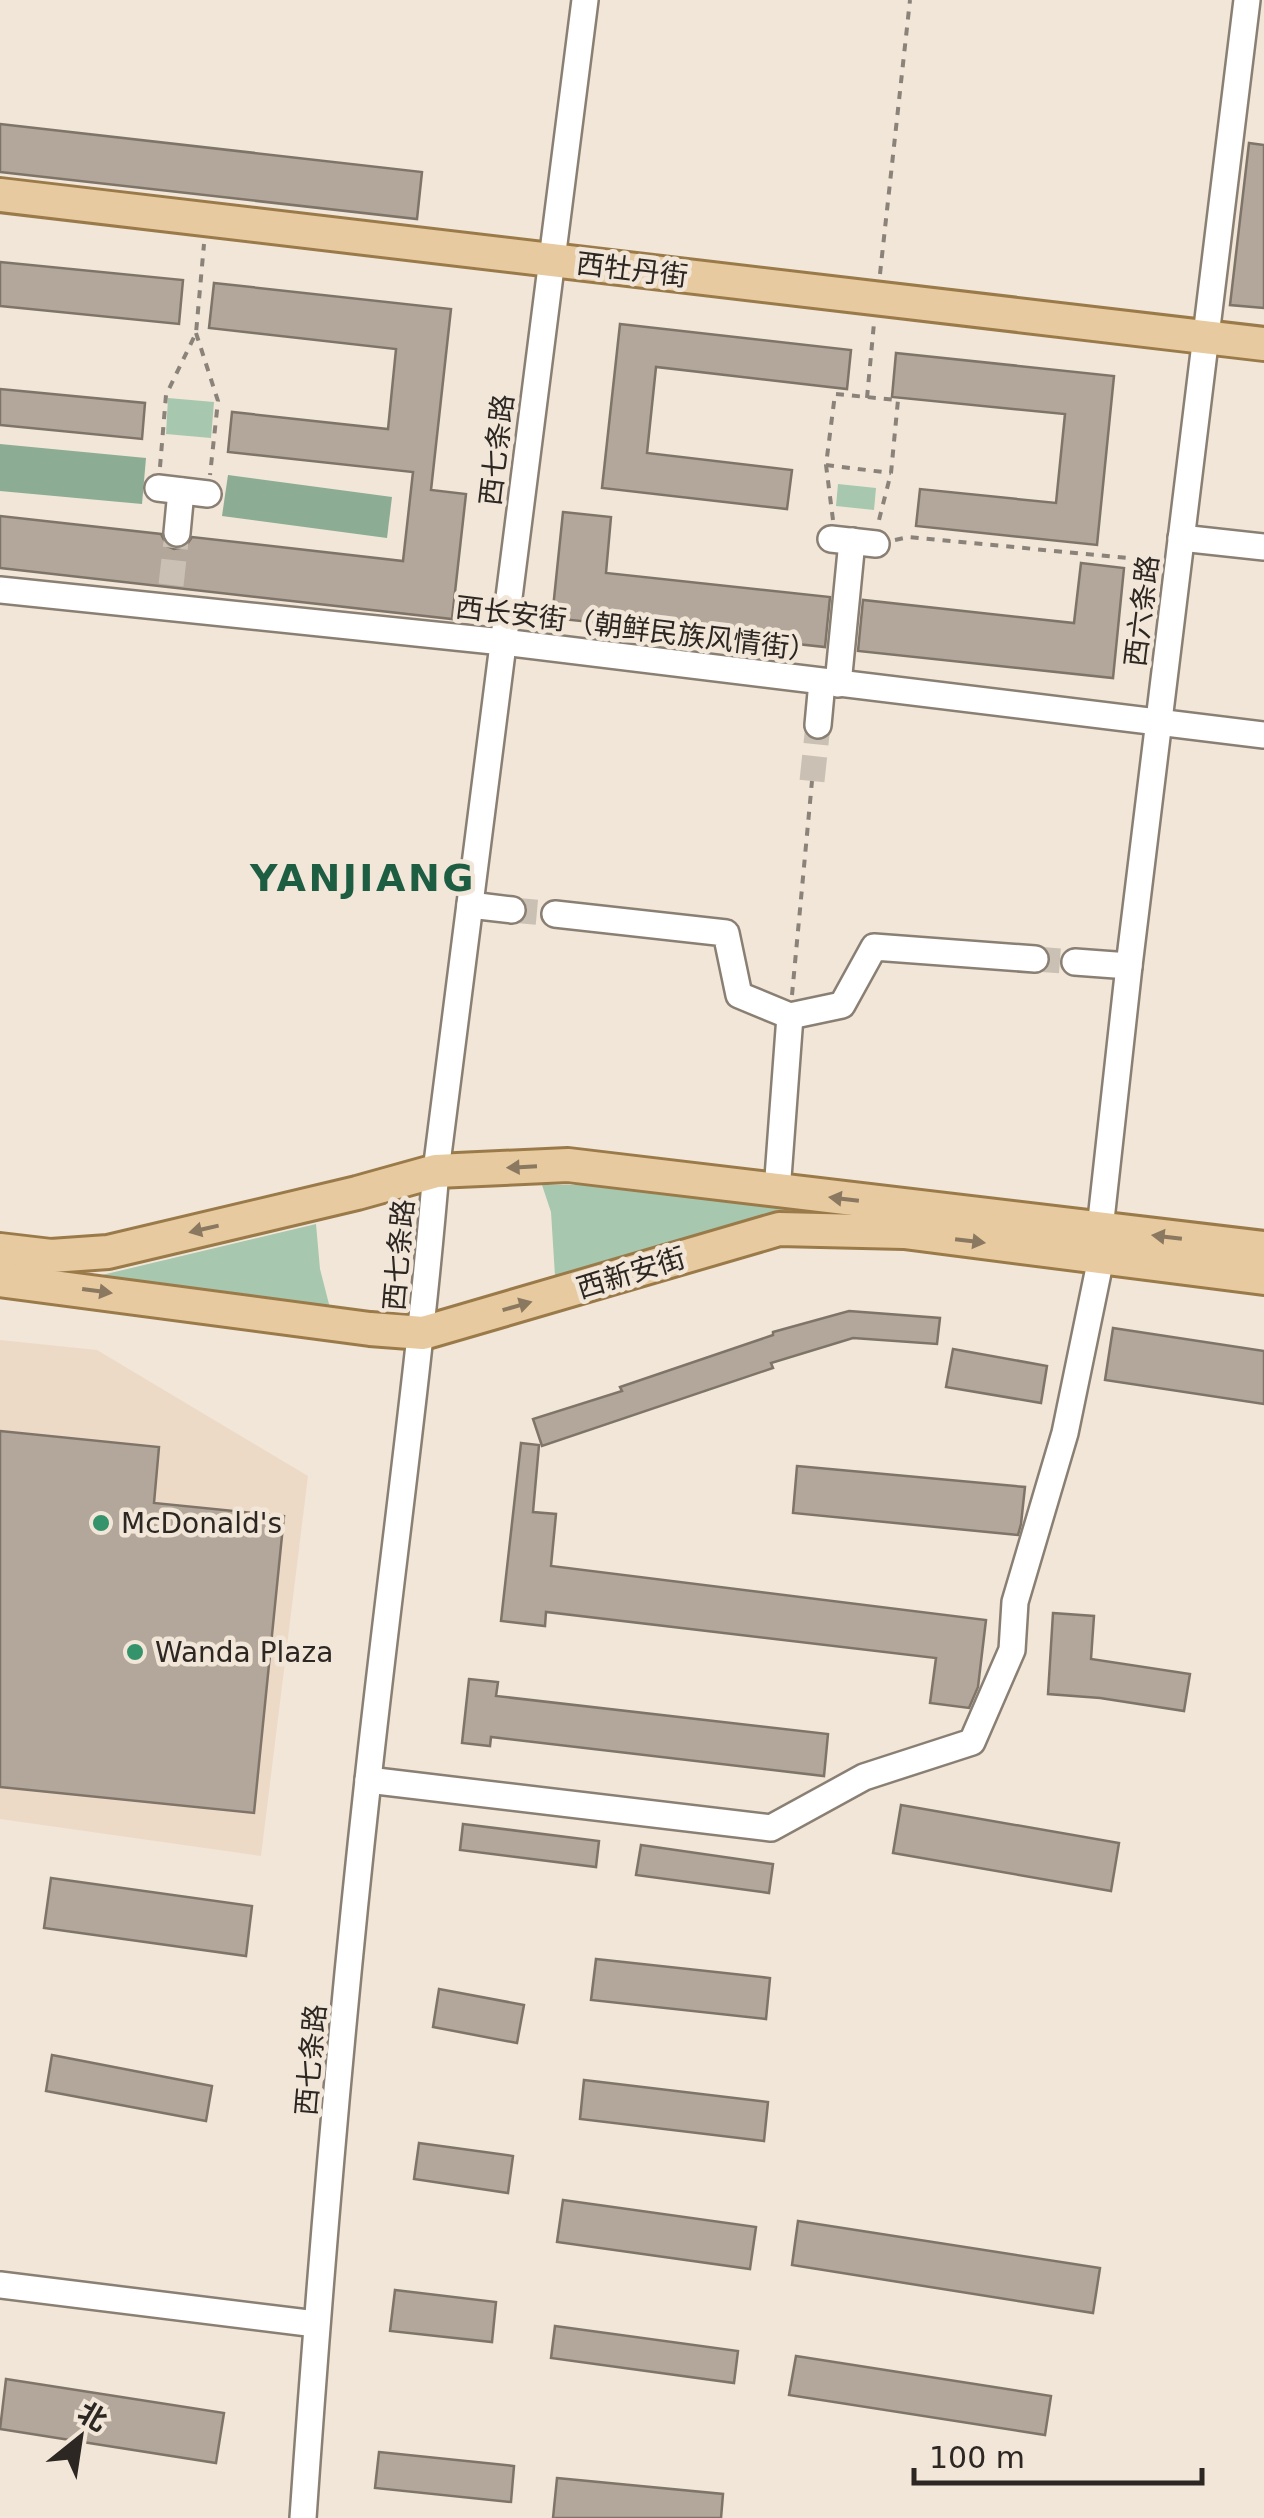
<svg xmlns="http://www.w3.org/2000/svg" width="1264" height="2518" viewBox="0 0 1264 2518" font-family="'DejaVu Sans','Noto Sans SC',sans-serif">
<style>
.built{fill:#ecdac7}
.green{fill:#a7c8ae}
.forest{fill:#8cac93}
.building{fill:#b2a79a;stroke:#7f7468;stroke-width:2.5}
.lines{fill:none;stroke-linecap:round;stroke-linejoin:round}
.minor-tunnel{stroke:#cac0b4;stroke-width:25;stroke-dasharray:25 12;stroke-linecap:butt}
.minor-casing{stroke:#8a7f73;stroke-width:30}
.major-casing{stroke:#9b7a4a;stroke-width:38}
.path{stroke:#8b8379;stroke-width:4;stroke-dasharray:8 8;stroke-linecap:butt}
.minor{stroke:#fff;stroke-width:25}
.major{stroke:#e7ca9f;stroke-width:32}
.oneway{fill:#8a7860}
.poi-dot{fill:#35936c;stroke:#f1e6d8;stroke-width:4}
.labels{text-anchor:middle;dominant-baseline:central;stroke-width:9;stroke-linejoin:round;paint-order:stroke}
.street-label{font-size:28px;fill:#2c2722;stroke:#f1e6d8}
.poi-label{font-size:28px;fill:#2c2722;stroke:#f1e6d8;text-anchor:start}
.district-label{font-size:38px;font-weight:bold;letter-spacing:2.5px;fill:#1d5e43;stroke:#f1e6d8}
</style>
<rect width="100%" height="100%" fill="#f1e6d8"/>
<!-- built -->
<path class="built" d="M 0,1340 L 97,1350 L 308,1476 L 261,1856 L 0,1819 Z"/>
<!-- green -->
<g class="green">
<path d="M 168,398 L 214,402 L 211,438 L 166,434 Z"/>
<path d="M 838,484 L 876,488 L 874,510 L 836,506 Z"/>
<path d="M 542,1185 L 589,1185 L 822,1213 L 555,1276 L 551,1212 Z"/>
<path d="M 316,1224 L 320,1269 L 330,1308 L 81,1280 Z"/>
</g>
<!-- forest -->
<g class="forest">
<path d="M 0,444 L 146,458 L 142,504 L 0,491 Z"/>
<path d="M 228,475 L 392,497 L 387,538 L 222,516 Z"/>
</g>
<!-- building -->
<g class="building">
<path d="M 0,124 L 422,172 L 417,219 L 0,172 Z"/>
<path d="M 1249,143 L 1264,145 L 1264,308 L 1230,305 Z"/>
<path d="M 0,262 L 183,280 L 179,324 L 0,306 Z"/>
<path d="M 214,283 L 451,309 L 431,490 L 466,494 L 452,619 L 0,568 L 0,516 L 161,534 L 167,546 L 174,549 L 185,547 L 192,537 L 403,561 L 413,472 L 228,452 L 232,412 L 388,429 L 396,349 L 209,328 Z"/>
<path d="M 620,324 L 851,350 L 847,389 L 656,367 L 647,453 L 792,470 L 787,509 L 602,488 Z"/>
<path d="M 896,353 L 1114,376 L 1097,545 L 916,526 L 920,489 L 1056,503 L 1065,414 L 892,397 Z"/>
<path d="M 0,389 L 145,403 L 142,439 L 0,425 Z"/>
<path d="M 563,512 L 611,517 L 606,573 L 830,597 L 825,647 L 552,618 Z"/>
<path d="M 1081,563 L 1124,568 L 1113,678 L 858,651 L 863,600 L 1074,623 Z"/>
<path d="M 849,1311 L 940,1318 L 937,1344 L 853,1338 L 771,1363 L 773,1368 L 542,1446 L 533,1419 L 622,1391 L 620,1387 L 773,1335 L 773,1332 Z"/>
<path d="M 1113,1328 L 1264,1351 L 1264,1404 L 1105,1380 Z"/>
<path d="M 953,1349 L 1047,1366 L 1041,1403 L 946,1387 Z"/>
<path d="M 0,1431 L 159,1447 L 154,1503 L 284,1516 L 254,1813 L 0,1787 Z"/>
<path d="M 521,1443 L 539,1445 L 533,1512 L 556,1514 L 551,1566 L 986,1620 L 978,1687 L 969,1708 L 930,1703 L 936,1658 L 546,1612 L 545,1626 L 501,1621 Z"/>
<path d="M 797,1466 L 1025,1487 L 1021,1524 L 1018,1535 L 793,1513 Z"/>
<path d="M 1053,1613 L 1094,1616 L 1091,1659 L 1190,1674 L 1184,1711 L 1100,1698 L 1048,1694 Z"/>
<path d="M 469,1679 L 498,1682 L 496,1696 L 828,1734 L 824,1776 L 491,1737 L 490,1746 L 462,1743 Z"/>
<path d="M 901,1805 L 1119,1843 L 1111,1891 L 893,1853 Z"/>
<path d="M 463,1824 L 599,1841 L 596,1867 L 460,1850 Z"/>
<path d="M 641,1845 L 773,1864 L 769,1893 L 636,1875 Z"/>
<path d="M 51,1878 L 252,1906 L 246,1956 L 44,1928 Z"/>
<path d="M 596,1959 L 770,1978 L 766,2019 L 591,2000 Z"/>
<path d="M 439,1989 L 524,2005 L 517,2043 L 433,2027 Z"/>
<path d="M 52,2055 L 212,2086 L 206,2121 L 46,2091 Z"/>
<path d="M 584,2080 L 768,2102 L 764,2141 L 580,2119 Z"/>
<path d="M 419,2143 L 513,2156 L 508,2193 L 414,2179 Z"/>
<path d="M 563,2200 L 756,2227 L 750,2269 L 557,2242 Z"/>
<path d="M 798,2221 L 1100,2268 L 1093,2313 L 792,2265 Z"/>
<path d="M 395,2290 L 496,2302 L 492,2342 L 390,2331 Z"/>
<path d="M 555,2326 L 738,2351 L 734,2383 L 551,2358 Z"/>
<path d="M 796,2356 L 1051,2396 L 1045,2435 L 789,2395 Z"/>
<path d="M 6,2379 L 224,2413 L 216,2463 L 0,2429 Z"/>
<path d="M 379,2452 L 514,2466 L 511,2502 L 375,2488 Z"/>
<path d="M 557,2478 L 723,2494 L 721,2518 L 553,2518 Z"/>
</g>
<g class="lines">
<!-- minor-tunnel -->
<g class="minor-tunnel">
<path d="M 171,585 L 177,533"/>
<path d="M 812,781 L 818,725"/>
<path d="M 512,910 L 555,914"/>
<path d="M 1035,959 L 1075,962"/>
</g>
<!-- minor casing -->
<g class="minor-casing">
<g id="minor">
<path d="M 158,488 L 208,494"/>
<path d="M 177,533 L 181,491"/>
<path d="M 1181,538 L 1264,547"/>
<path d="M 831,539 L 876,544"/>
<path d="M 0,590 L 503,642 L 1264,735"/>
<path d="M 838,684 L 852,541"/>
<path d="M 818,725 L 822,682"/>
<path d="M 470,905 L 512,910"/>
<path d="M 555,914 L 726,933 L 739,995 L 790,1016 L 842,1005 L 874,947 L 1035,959"/>
<path d="M 1075,962 L 1129,966"/>
<path d="M 777,1191 L 790,1016"/>
<path d="M 368,1780 L 771,1828 L 864,1777 L 972,1742 L 1012,1650 L 1015,1602 L 1065,1433 L 1101,1258 L 1100,1229 L 1129,966 L 1247,0"/>
<path d="M 0,2285 L 316,2324"/>
<path d="M 303,2518 C 320,2272 341,2025 368,1780 C 390,1577 419,1375 436,1171 L 585,0"/>
</g>
</g>
<!-- major casing -->
<g class="major-casing">
<g id="major">
<path d="M 0,195 L 1264,344"/>
<path d="M 0,1250 L 51,1256 L 108,1252 L 357,1193 L 436,1171 L 568,1165 L 1264,1248"/>
<path d="M 0,1280 L 370,1329 L 423,1333 L 779,1229 L 904,1232 L 1264,1278"/>
</g>
</g>
<!-- path -->
<g class="path">
<path d="M 880,274 L 910,0"/>
<path d="M 196,333 L 218,401 L 210,475"/>
<path d="M 867,398 L 874,323"/>
<path d="M 826,465 L 891,473"/>
<path d="M 160,467 L 166,395 L 196,333 L 204,244"/>
<path d="M 833,520 L 826,465 L 835,394 L 898,400 L 891,473 L 878,524"/>
<path d="M 895,540 L 909,537 L 1159,561"/>
<path d="M 792,995 L 812,781"/>
</g>
<!-- minor -->
<use href="#minor" class="minor"/>
<!-- major -->
<use href="#major" class="major"/>
</g>
<!-- one-way arrows -->
<defs><path id="oneway-solid" d="M-6-.8H1V-3.2L6.5 0L1 3.2V.8H-6Z" transform="scale(2.5)"/></defs>
<g class="oneway">
<use href="#oneway-solid" transform="translate(522 1167) rotate(177)"/>
<use href="#oneway-solid" transform="translate(844 1199) rotate(-173)"/>
<use href="#oneway-solid" transform="translate(204 1229) rotate(167)"/>
<use href="#oneway-solid" transform="translate(1167 1237) rotate(-173)"/>
<use href="#oneway-solid" transform="translate(970 1241) rotate(7)"/>
<use href="#oneway-solid" transform="translate(97 1291) rotate(8)"/>
<use href="#oneway-solid" transform="translate(517 1306) rotate(-16)"/>
</g>
<!-- markers -->
<g class="poi-dot">
<circle cx="101" cy="1523" r="10"/>
<circle cx="135" cy="1652" r="10"/>
</g>
<g class="labels">
<!-- street labels -->
<g class="street-label">
<text transform="translate(632 270) rotate(7)">西牡丹街</text>
<text transform="translate(497 450) rotate(-83)">西七条路</text>
<text transform="translate(1142 611) rotate(-83)">西六条路</text>
<text transform="translate(636 629) rotate(7)">西长安街（朝鲜民族风情街）</text>
<text transform="translate(399 1255) rotate(-85)">西七条路</text>
<text transform="translate(631 1273) rotate(-17)">西新安街</text>
<text transform="translate(311 2060) rotate(-85)">西七条路</text>
</g>
<!-- poi labels -->
<g class="poi-label">
<text x="121" y="1523">McDonald's</text>
<text x="155" y="1652">Wanda Plaza</text>
</g>
<!-- district labels -->
<g class="district-label">
<text x="363" y="878">YANJIANG</text>
</g>
</g>
<!-- north arrow -->
<g transform="translate(80 2438) rotate(30)" stroke="#f1e6d8" stroke-width="8" paint-order="stroke">
<path d="M0-8L18 38L0 25L-18 38Z" fill="#2c2722"/>
<text y="-15" font-size="28" font-weight="bold" text-anchor="middle" fill="#2c2722">北</text>
</g>
<!-- scale -->
<path d="M914 2468v15h288v-15" fill="none" stroke="#2c2722" stroke-width="5"/>
<text x="929" y="2468" font-size="30" fill="#2c2722" stroke="#f1e6d8" stroke-width="8" paint-order="stroke">100 m</text>
</svg>
